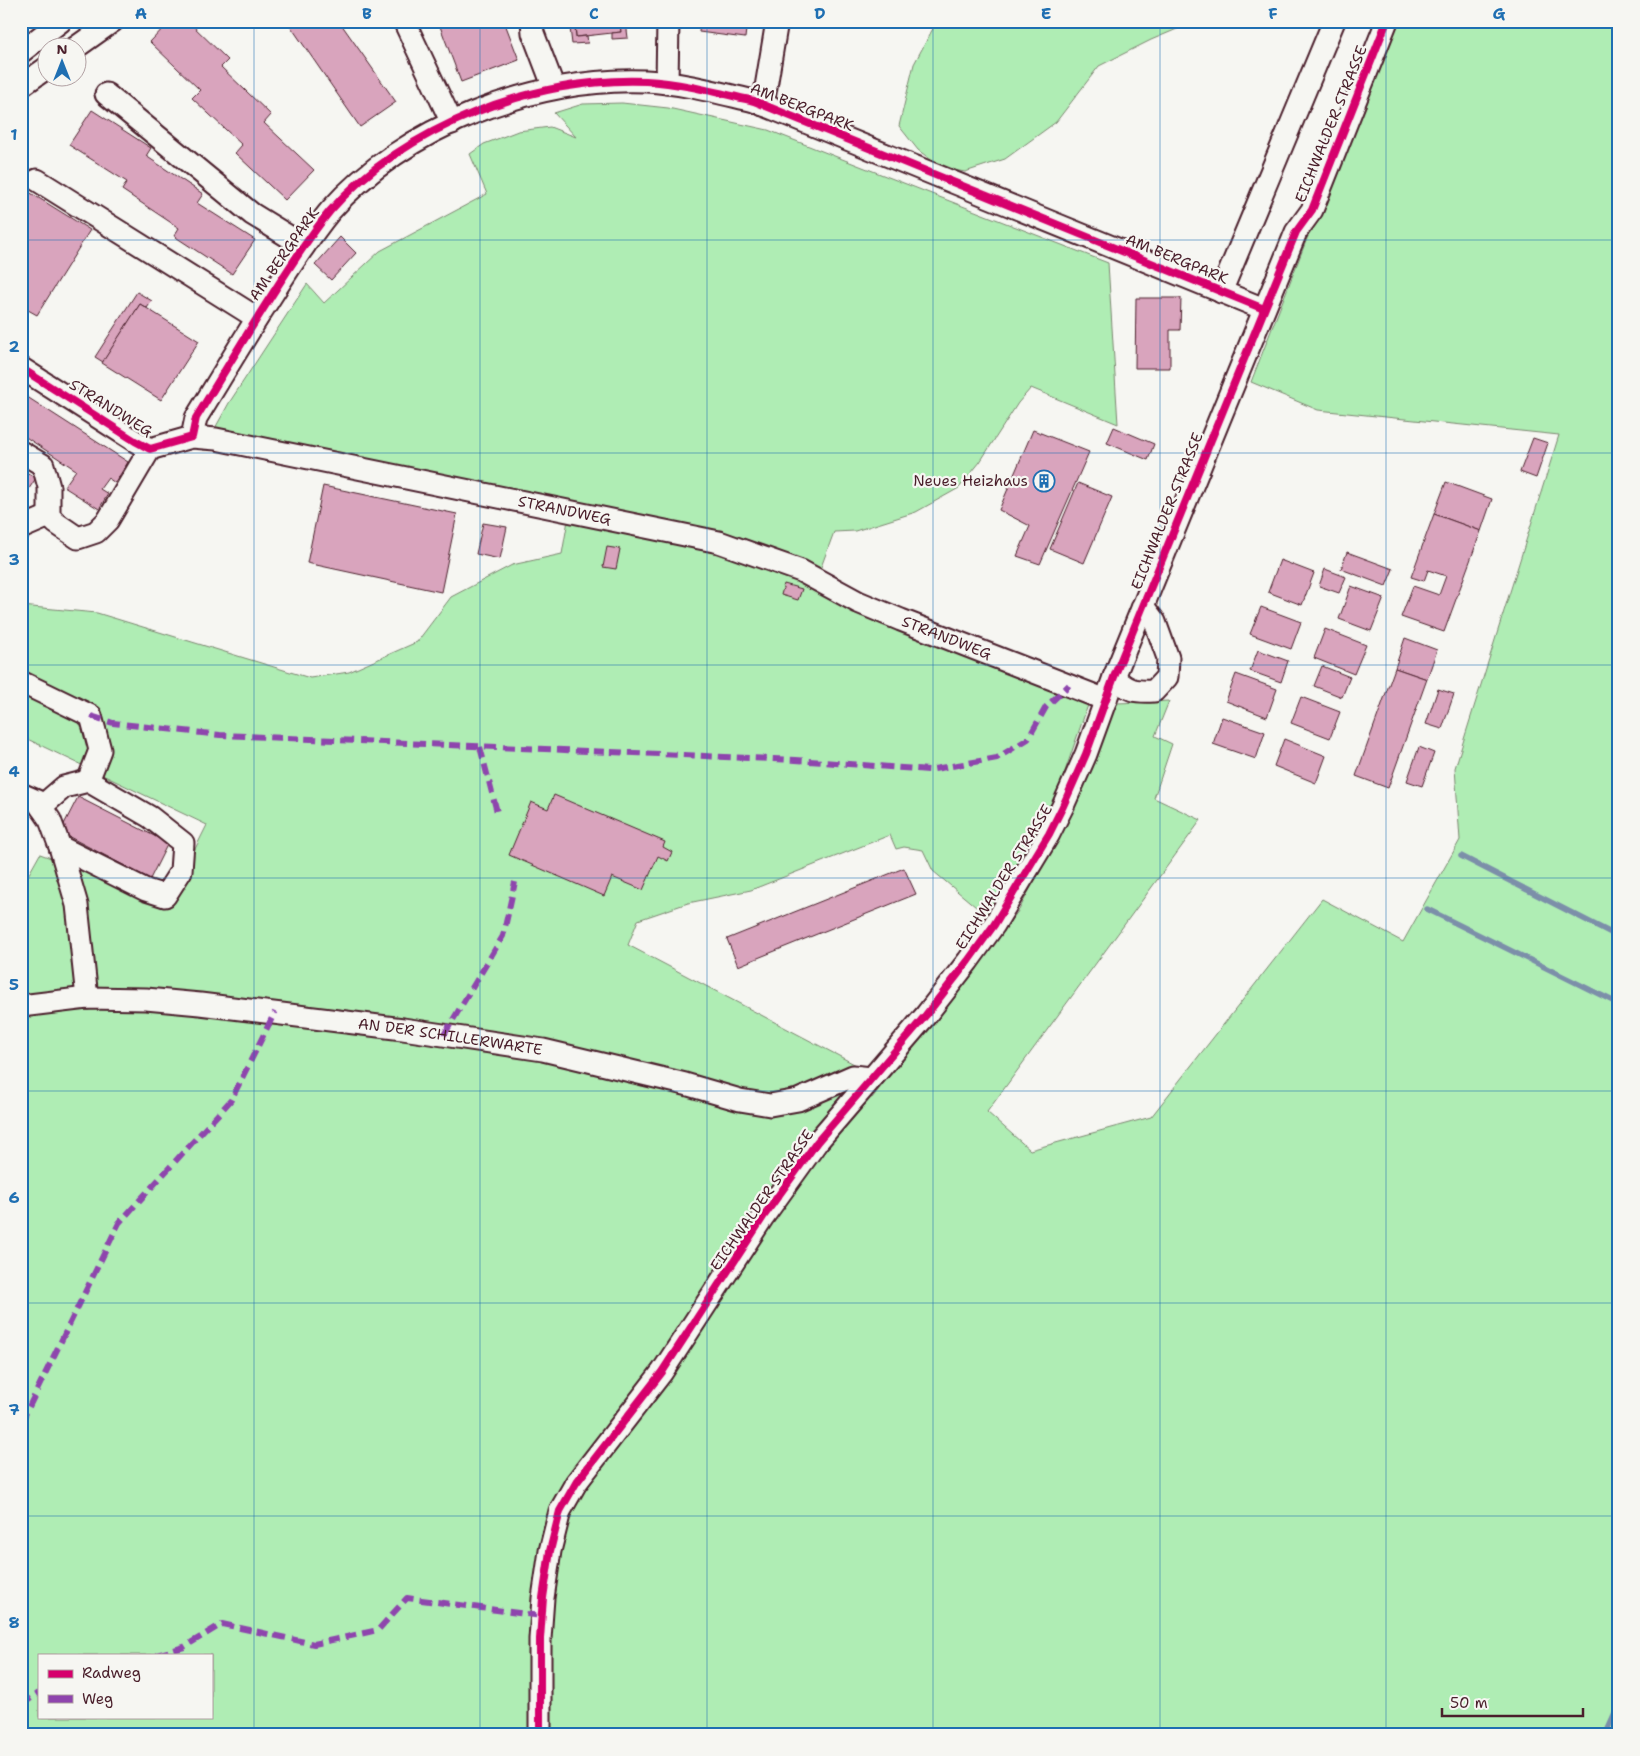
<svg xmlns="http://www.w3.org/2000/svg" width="1640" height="1756" viewBox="0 0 1640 1756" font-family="'Shantell Sans',sans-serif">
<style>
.green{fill:#afedb4;stroke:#7c8670;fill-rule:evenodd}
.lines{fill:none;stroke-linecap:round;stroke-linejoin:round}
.stream{stroke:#7b8fa9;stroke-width:5.5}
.building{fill:#d9a4bd;stroke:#4a1f2b}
.minor-casing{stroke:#4a1f2b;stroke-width:25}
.minor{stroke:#f6f6f2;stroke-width:21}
.quiet{stroke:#8e44ad;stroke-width:6;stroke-dasharray:12 6;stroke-linecap:butt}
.cycleway-casing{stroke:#f6f6f2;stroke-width:11}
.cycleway{stroke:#d6006c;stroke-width:8}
.grid{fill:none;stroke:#1f6fb2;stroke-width:1;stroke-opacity:0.55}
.labels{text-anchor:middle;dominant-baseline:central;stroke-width:4.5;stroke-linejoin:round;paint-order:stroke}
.street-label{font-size:15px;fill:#4a1f2b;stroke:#f6f6f2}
.poi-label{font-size:15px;fill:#4a1f2b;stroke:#f6f6f2;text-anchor:end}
.neatline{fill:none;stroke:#1f6fb2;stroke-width:2}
.grid-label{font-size:16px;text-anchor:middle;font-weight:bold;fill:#1f6fb2}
</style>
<rect width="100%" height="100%" fill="#f6f6f2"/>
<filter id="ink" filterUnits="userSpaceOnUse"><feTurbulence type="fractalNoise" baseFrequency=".02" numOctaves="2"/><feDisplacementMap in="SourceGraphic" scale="10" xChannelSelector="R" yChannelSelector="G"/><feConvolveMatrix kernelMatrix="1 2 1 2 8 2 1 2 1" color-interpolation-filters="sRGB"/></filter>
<g filter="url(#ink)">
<!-- green -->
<g class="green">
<path d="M 937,21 L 1196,21 L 1151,40 L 1099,66 L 1056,122 L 1005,159 L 965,172 L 942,168 L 918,150 L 899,126 L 914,64 Z"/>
<path d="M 1392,21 L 1619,21 L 1619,1735 L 21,1735 L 21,888 L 40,854 L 169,901 L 207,825 L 21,736 L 21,606 L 97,613 L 310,678 L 349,672 L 417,642 L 451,597 L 512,565 L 562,554 L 568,520 L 224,451 L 203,450 L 229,403 L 307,284 L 324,303 L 380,251 L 487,194 L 470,154 L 484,144 L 518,131 L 550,127 L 576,137 L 554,113 L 583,104 L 622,103 L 668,108 L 768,130 L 1108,263 L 1118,424 L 1031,388 L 1018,403 L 980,462 L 959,488 L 916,512 L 855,531 L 834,532 L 814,586 L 1088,705 L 1054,803 L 988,917 L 933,871 L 923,850 L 904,847 L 896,849 L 890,835 L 751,890 L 688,903 L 638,920 L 628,945 L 858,1066 L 846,1086 L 872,1098 L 1019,910 L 1048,854 L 1117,703 L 1169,701 L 1155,736 L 1172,744 L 1154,798 L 1201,820 L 987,1112 L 1030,1150 L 1151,1117 L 1322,899 L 1403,942 L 1460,840 L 1455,768 L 1559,435 L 1318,410 L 1251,382 ZM 39,1655 L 211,1655 L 211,1717 L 39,1717 Z"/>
</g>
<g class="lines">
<!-- stream -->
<g class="stream">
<path d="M 1461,856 L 1619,937"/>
<path d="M 1427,909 L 1619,1004"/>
<path d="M 1605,1735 L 1619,1704"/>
</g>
</g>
<!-- building -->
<g class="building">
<path d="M 170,21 L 188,21 L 228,60 L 221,67 L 271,115 L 264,123 L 314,170 L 285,200 L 235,153 L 242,145 L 192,98 L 200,90 L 150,42 Z"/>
<path d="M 287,21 L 339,21 L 396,102 L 360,127 Z"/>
<path d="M 438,21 L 504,21 L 519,60 L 461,82 Z"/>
<path d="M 575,21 L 620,21 L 621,32 L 576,37 Z"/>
<path d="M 700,21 L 747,21 L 745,38 L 699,32 Z"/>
<path d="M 626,22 L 628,38 L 612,39 L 612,33 L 621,32 L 620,23 Z"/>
<path d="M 570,28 L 575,28 L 576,37 L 587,36 L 588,43 L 572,44 Z"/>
<path d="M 92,110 L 151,148 L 146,156 L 203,194 L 197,203 L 255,240 L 232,274 L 174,236 L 179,228 L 122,190 L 127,182 L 69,145 Z"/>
<path d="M 21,187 L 90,230 L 37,315 L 21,306 Z"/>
<path d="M 340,237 L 356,253 L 331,280 L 315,265 Z"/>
<path d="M 137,292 L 152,301 L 147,308 L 140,304 L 103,362 L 95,357 Z"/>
<path d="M 1136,298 L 1181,298 L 1180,330 L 1170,330 L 1170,368 L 1135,368 Z"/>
<path d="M 140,304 L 199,341 L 161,400 L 102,363 Z"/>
<path d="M 21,393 L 128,462 L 115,483 L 108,478 L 100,489 L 108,494 L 99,509 L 64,487 L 76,470 L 21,434 Z"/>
<path d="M 1114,427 L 1154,444 L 1148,460 L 1107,443 Z"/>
<path d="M 1033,430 L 1089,452 L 1040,564 L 1017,556 L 1030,526 L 999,510 Z"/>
<path d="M 1533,438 L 1548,443 L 1536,478 L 1520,472 Z"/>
<path d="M 21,469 L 36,478 L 21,501 Z"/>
<path d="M 1446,482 L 1492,499 L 1481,531 L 1434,514 Z"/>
<path d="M 1078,483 L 1112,497 L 1084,563 L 1050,549 Z"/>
<path d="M 323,486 L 457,514 L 441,592 L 307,563 Z"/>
<path d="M 1434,514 L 1481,531 L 1444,632 L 1401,617 L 1413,586 L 1439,595 L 1446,576 L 1428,570 L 1424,581 L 1411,577 Z"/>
<path d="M 483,523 L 507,527 L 500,559 L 476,554 Z"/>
<path d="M 607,547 L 620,549 L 616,569 L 603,567 Z"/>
<path d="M 1347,552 L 1393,569 L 1386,586 L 1341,569 Z"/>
<path d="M 1280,560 L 1314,573 L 1302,605 L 1268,592 Z"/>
<path d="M 1325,569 L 1346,577 L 1339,593 L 1319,586 Z"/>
<path d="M 784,584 L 802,589 L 798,600 L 781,595 Z"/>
<path d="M 1351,586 L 1384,598 L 1371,631 L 1339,619 Z"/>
<path d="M 1261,607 L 1301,622 L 1291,649 L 1250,634 Z"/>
<path d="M 1325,629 L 1366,645 L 1354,674 L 1314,658 Z"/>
<path d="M 1405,638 L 1437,650 L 1427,679 L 1395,668 Z"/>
<path d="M 1258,650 L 1288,661 L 1281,682 L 1250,671 Z"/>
<path d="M 1322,666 L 1350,677 L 1342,697 L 1314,686 Z"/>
<path d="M 1395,668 L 1427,679 L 1388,788 L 1356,776 Z"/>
<path d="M 1236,674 L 1277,689 L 1267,717 L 1226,701 Z"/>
<path d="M 1438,689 L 1454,694 L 1442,729 L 1426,724 Z"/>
<path d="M 1301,697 L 1340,712 L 1330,738 L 1291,723 Z"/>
<path d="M 1222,717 L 1265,732 L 1256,759 L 1213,744 Z"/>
<path d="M 1284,739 L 1326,756 L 1316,783 L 1274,766 Z"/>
<path d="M 1419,747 L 1434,753 L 1422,786 L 1407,781 Z"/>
<path d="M 554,795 L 665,842 L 663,847 L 672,852 L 668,861 L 658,856 L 643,890 L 612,877 L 604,896 L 509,855 L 531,802 L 548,809 Z"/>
<path d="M 78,797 L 168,843 L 150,879 L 60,832 Z"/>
<path d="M 904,868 L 916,894 L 738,966 L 727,939 Z"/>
</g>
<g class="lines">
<!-- minor casing -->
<g class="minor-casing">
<g id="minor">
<path d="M 404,21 L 452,123"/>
<path d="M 532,21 L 533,33 L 554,88"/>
<path d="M 75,48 L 113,21"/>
<path d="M 21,52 L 61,21"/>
<path d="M 667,83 L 668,21"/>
<path d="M 21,86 L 48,67"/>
<path d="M 106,94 L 252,214 L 304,246"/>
<path d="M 763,105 L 777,21"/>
<path d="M 37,180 L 257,318"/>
<path d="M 1221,292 L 1334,21"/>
<path id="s1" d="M 21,368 L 135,441 L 150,449 L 192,437 L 216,439 L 719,542 L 801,571 L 858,602 L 901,620 L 1106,700"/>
<path d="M 192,437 L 196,418 C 220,379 243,340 268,301 C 287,271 307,239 330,211 C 403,127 536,76 646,81 C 683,83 719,93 754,101 L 1264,309"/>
<path d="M 21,452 L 43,465 L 49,487 L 49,516 L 56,523 L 78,538 L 96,532 L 108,520 L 150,449"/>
<path d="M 21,528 L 49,516"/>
<path d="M 1114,677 C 1128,691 1135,692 1154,691 L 1167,677 L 1168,658 L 1155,622 L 1143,606"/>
<path d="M 21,682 L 91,716 L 100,750 L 88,781"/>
<path d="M 21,794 L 37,801 L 50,820 L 60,847 L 77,905 L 87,998"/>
<path d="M 41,807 L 64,787 L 88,781 L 150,817 L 183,843 L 181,871 L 165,896 L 146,890 L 60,847"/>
<path id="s2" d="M 21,1006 L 87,998 L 146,999 L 200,1004 L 403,1029 L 543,1050 L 685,1084 L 740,1100 L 770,1105 L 798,1100 L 853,1076 L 871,1078"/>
<path d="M 540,1735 L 540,1639 L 543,1598 L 550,1551 L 560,1511 L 576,1483 L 662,1372 L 763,1217 L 817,1142 L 926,1015 L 968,961 L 994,925 L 1049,834 L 1063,806 L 1086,754 L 1114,677 L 1296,232 L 1312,210 L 1387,21"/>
</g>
</g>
<!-- minor -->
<use href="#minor" class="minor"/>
<!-- quiet -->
<g class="quiet">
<path d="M 91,716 L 113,723 L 220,735 L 796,760 L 929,770 L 997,758 L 1028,739 L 1046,707 L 1069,685"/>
<path d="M 480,747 L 498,816"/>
<path d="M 444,1035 L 503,936 L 515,882"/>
<path d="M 21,1423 L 119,1223 L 231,1100 L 275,1012"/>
<path d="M 157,1655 L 184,1647 L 222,1624 L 314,1644 L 378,1630 L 407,1598 L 541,1616"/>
<path d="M 21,1705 L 39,1693"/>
</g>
<!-- cycleway casing -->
<g class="cycleway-casing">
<g id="cycleway">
<path d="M 21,368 L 135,441 L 150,449 L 192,437 L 196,418 C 220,379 243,340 268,301 C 287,271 307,239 330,211 C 403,127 536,76 646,81 C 683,83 719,93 754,101 L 1264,309"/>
<path d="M 540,1735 L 540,1639 L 543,1598 L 550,1551 L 560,1511 L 576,1483 L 662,1372 L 763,1217 L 817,1142 L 926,1015 L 968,961 L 994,925 L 1049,834 L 1063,806 L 1086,754 L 1114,677 L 1296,232 L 1312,210 L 1387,21"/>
</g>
</g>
<!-- cycleway -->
<use href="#cycleway" class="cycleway"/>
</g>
</g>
<!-- grid -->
<path class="grid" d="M 254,21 L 254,1735M 480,21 L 480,1735M 707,21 L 707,1735M 933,21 L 933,1735M 1160,21 L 1160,1735M 1386,21 L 1386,1735M 21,240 L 1619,240M 21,453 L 1619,453M 21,665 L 1619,665M 21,878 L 1619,878M 21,1091 L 1619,1091M 21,1303 L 1619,1303M 21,1516 L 1619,1516"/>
<!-- icons -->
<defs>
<g id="building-ring" transform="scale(1.125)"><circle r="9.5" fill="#f6f6f2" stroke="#1f6fb2" stroke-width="1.5"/><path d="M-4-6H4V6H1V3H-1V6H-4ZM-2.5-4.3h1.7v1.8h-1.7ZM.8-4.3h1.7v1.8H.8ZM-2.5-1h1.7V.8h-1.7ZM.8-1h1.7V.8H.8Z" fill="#1f6fb2"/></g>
</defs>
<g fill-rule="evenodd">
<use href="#building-ring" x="1044" y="481"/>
</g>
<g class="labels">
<!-- street labels -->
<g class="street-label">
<text transform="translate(802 107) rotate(21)">AM BERGPARK</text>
<text transform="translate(1331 124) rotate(-68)">EICHWALDER STRASSE</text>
<text transform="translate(284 254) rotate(-55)">AM BERGPARK</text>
<text transform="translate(1177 259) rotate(22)">AM BERGPARK</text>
<text transform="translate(111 408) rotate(32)">STRANDWEG</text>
<text stroke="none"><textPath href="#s1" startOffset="576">STRANDWEG</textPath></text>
<text transform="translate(1167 511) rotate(-68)">EICHWALDER STRASSE</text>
<text stroke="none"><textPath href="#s1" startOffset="981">STRANDWEG</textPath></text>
<text transform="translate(1004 877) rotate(-58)">EICHWALDER STRASSE</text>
<text stroke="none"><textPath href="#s2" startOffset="432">AN DER SCHILLERWARTE</textPath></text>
<text transform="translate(762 1200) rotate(-55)">EICHWALDER STRASSE</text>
</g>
<!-- poi labels -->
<g class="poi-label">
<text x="1028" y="481">Neues Heizhaus</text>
</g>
</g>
<!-- margin -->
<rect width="1640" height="1756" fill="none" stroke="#f6f6f2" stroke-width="55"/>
<!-- legend -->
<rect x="38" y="1654" width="175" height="65" fill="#f6f6f2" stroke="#b1a0a2"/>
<rect x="48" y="1670" width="25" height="8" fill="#d6006c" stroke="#b1a0a2"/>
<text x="82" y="1678" font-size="15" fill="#4a1f2b">Radweg</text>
<rect x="48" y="1695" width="25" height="8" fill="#8e44ad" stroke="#b1a0a2"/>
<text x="82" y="1704" font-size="15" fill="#4a1f2b">Weg</text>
<!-- north arrow -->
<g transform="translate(62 62)"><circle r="24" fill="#f6f6f2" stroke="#b1a0a2"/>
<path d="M0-4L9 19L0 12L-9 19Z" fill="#1f6fb2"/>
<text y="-8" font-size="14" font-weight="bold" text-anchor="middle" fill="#4a1f2b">N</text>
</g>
<!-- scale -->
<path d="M1442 1708v8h141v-8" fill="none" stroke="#4a1f2b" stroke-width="2.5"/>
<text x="1450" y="1708" font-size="15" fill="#4a1f2b" stroke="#f6f6f2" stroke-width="4" paint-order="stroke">50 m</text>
<rect x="28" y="28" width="1584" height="1700" class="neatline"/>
<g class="grid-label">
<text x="141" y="19">A</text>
<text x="367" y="19">B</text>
<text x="594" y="19">C</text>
<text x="820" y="19">D</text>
<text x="1046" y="19">E</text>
<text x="1273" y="19">F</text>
<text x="1499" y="19">G</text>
<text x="14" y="140">1</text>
<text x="14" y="352">2</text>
<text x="14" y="565">3</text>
<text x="14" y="777">4</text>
<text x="14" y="990">5</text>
<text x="14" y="1203">6</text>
<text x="14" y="1415">7</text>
<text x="14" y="1628">8</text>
</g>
</svg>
